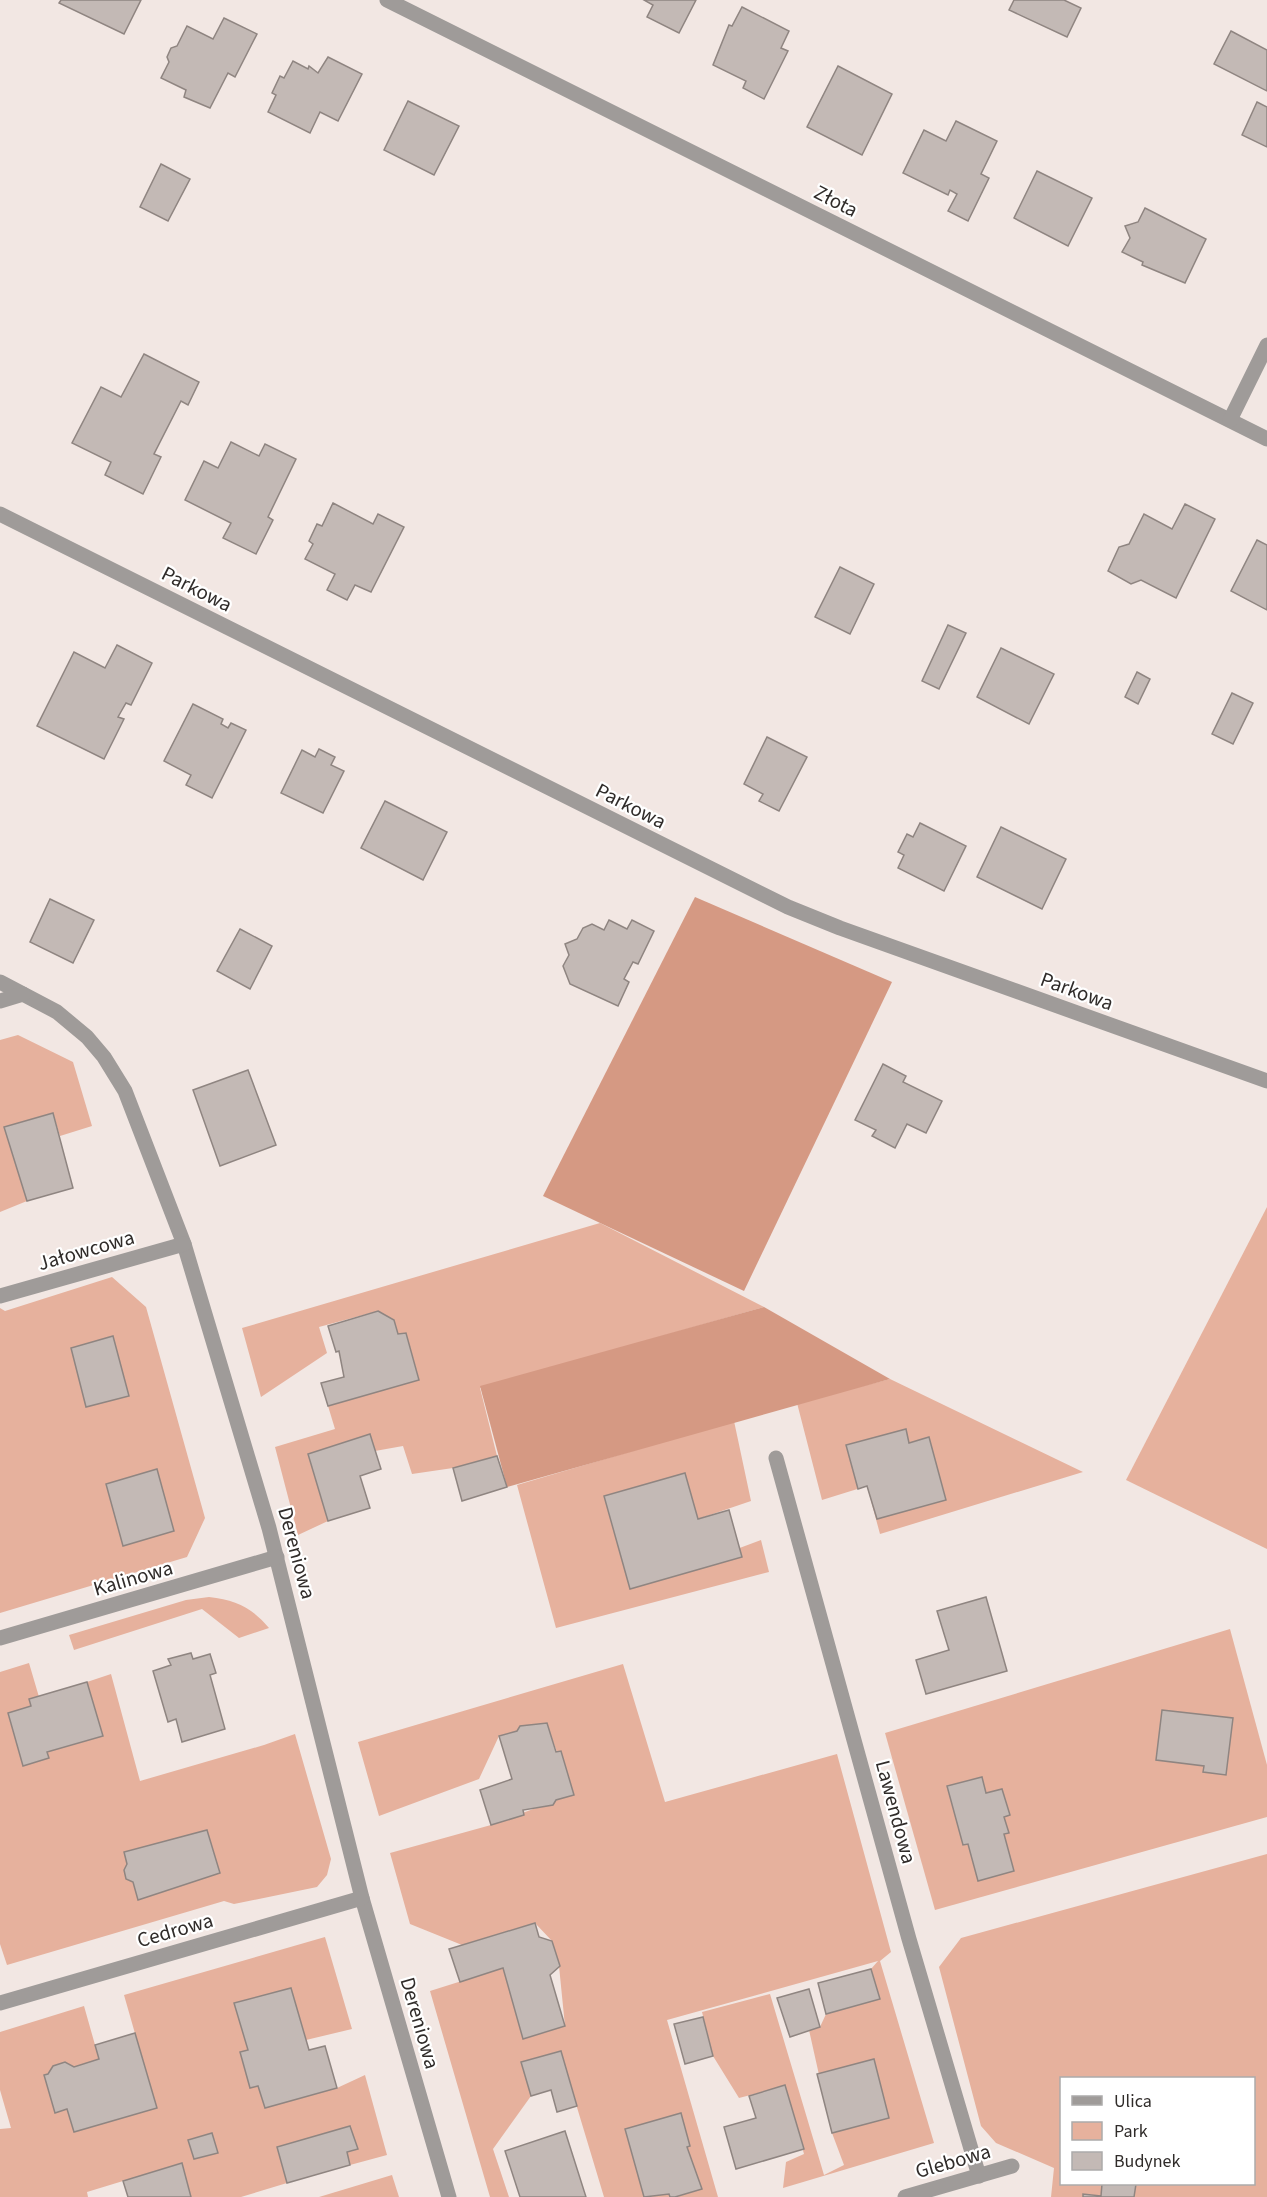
<svg xmlns="http://www.w3.org/2000/svg" width="1267" height="2197" viewBox="0 0 1267 2197" font-family="'Source Sans 3',sans-serif">
<style>
.green{fill:#e6b19d;fill-rule:evenodd}
.forest{fill:#d59983}
.building{fill:#c3b9b5;stroke:#8f8581;stroke-width:1.5}
.lines{fill:none;stroke-linecap:round;stroke-linejoin:round}
.minor{stroke:#9f9b99;stroke-width:15}
.labels{text-anchor:middle;dominant-baseline:central;stroke-width:4.5;stroke-linejoin:round;paint-order:stroke}
.street-label{font-size:21px;fill:#302c2a;stroke:#fff}
</style>
<rect width="100%" height="100%" fill="#f2e7e3"/>
<!-- green -->
<g class="green">
<path d="M 18,1035 L 73,1062 L 92,1126 L 60,1136 L 53,1113 L 4,1127 L 27,1201 L 0,1212 L 0,1040 Z"/>
<path d="M 1267,1207 L 1267,1549 L 1126,1480 Z"/>
<path d="M 600,1223 L 764,1307 L 480,1388 L 497,1456 L 453,1468 L 412,1474 L 403,1446 L 375,1451 L 370,1434 L 308,1454 L 328,1521 L 298,1535 L 275,1447 L 335,1429 L 328,1406 L 419,1379 L 406,1333 L 398,1334 L 394,1320 L 378,1311 L 319,1327 L 327,1353 L 261,1397 L 242,1328 Z"/>
<path d="M 112,1277 L 146,1307 L 205,1518 L 187,1557 L 0,1613 L 0,1308 L 5,1311 Z"/>
<path d="M 890,1379 L 1083,1472 L 880,1534 L 867,1486 L 822,1500 L 797,1403 Z"/>
<path d="M 734,1421 L 751,1501 L 698,1519 L 685,1473 L 604,1496 L 630,1589 L 761,1540 L 769,1572 L 556,1628 L 517,1485 Z"/>
<path d="M 209,1597 C 236,1600 251,1607 269,1628 L 239,1638 L 202,1609 L 74,1650 L 69,1635 L 186,1600 Z"/>
<path d="M 1230,1629 L 1267,1765 L 1267,1817 L 935,1910 L 885,1733 Z"/>
<path d="M 29,1663 L 39,1697 L 31,1706 L 8,1714 L 23,1766 L 49,1758 L 47,1752 L 102,1736 L 87,1682 L 111,1674 L 140,1781 L 264,1745 L 295,1734 L 331,1859 L 327,1875 L 317,1887 L 234,1904 L 224,1901 L 7,1965 L 0,1944 L 0,1672 Z"/>
<path d="M 623,1664 L 665,1802 L 837,1754 L 891,1952 L 880,1961 L 934,2143 L 783,2188 L 786,2162 L 804,2154 L 785,2086 L 739,2098 L 713,2056 L 702,2012 L 770,1994 L 824,2175 L 844,2165 L 832,2133 L 809,2030 L 820,2027 L 826,2014 L 880,1999 L 871,1969 L 878,1961 L 667,2020 L 718,2197 L 604,2197 L 560,2051 L 521,2062 L 531,2096 L 493,2149 L 509,2197 L 490,2197 L 430,1991 L 503,1968 L 523,2039 L 565,2026 L 559,1966 L 552,1941 L 535,1923 L 462,1945 L 410,1924 L 390,1853 L 491,1825 L 573,1794 L 546,1723 L 499,1736 L 479,1779 L 379,1816 L 358,1742 Z"/>
<path d="M 1267,1854 L 1267,2197 L 1051,2197 L 1054,2168 L 996,2143 L 981,2126 L 939,1967 L 961,1938 ZM 1062,2078 L 1254,2078 L 1254,2184 L 1062,2184 Z"/>
<path d="M 325,1937 L 352,2029 L 306,2040 L 291,1988 L 235,2003 L 248,2050 L 240,2052 L 250,2088 L 258,2086 L 265,2108 L 337,2088 L 365,2075 L 387,2155 L 350,2165 L 347,2152 L 357,2149 L 350,2126 L 277,2147 L 287,2183 L 241,2197 L 191,2197 L 182,2163 L 87,2192 L 88,2197 L 0,2197 L 0,2129 L 11,2128 L 0,2090 L 0,2032 L 84,2006 L 99,2059 L 55,2113 L 67,2109 L 74,2132 L 156,2107 L 124,1995 ZM 212,2133 L 217,2152 L 194,2159 L 188,2140 Z"/>
<path d="M 392,2175 L 399,2197 L 319,2197 Z"/>
</g>
<!-- forest -->
<g class="forest">
<path d="M 695,897 L 892,982 L 744,1291 L 543,1196 Z"/>
<path d="M 764,1307 L 890,1379 L 507,1487 L 480,1386 Z"/>
</g>
<!-- building -->
<g class="building">
<path d="M 61,0 L 141,0 L 124,34 L 59,3 Z"/>
<path d="M 644,0 L 696,0 L 679,33 L 647,17 L 653,5 Z"/>
<path d="M 1014,0 L 1064,0 L 1081,8 L 1067,37 L 1009,10 Z"/>
<path d="M 742,7 L 789,31 L 781,48 L 788,51 L 764,99 L 743,88 L 746,81 L 713,65 L 729,25 L 732,26 Z"/>
<path d="M 224,18 L 257,34 L 235,77 L 228,73 L 210,108 L 184,97 L 186,90 L 161,78 L 169,62 L 167,57 L 171,48 L 177,46 L 187,26 L 213,39 Z"/>
<path d="M 1231,31 L 1267,50 L 1267,91 L 1214,64 Z"/>
<path d="M 328,57 L 362,74 L 338,121 L 320,112 L 310,133 L 268,112 L 276,95 L 272,93 L 280,76 L 284,78 L 293,61 L 308,69 L 309,66 L 318,73 Z"/>
<path d="M 838,66 L 892,94 L 862,155 L 807,127 Z"/>
<path d="M 408,101 L 459,126 L 434,175 L 384,150 Z"/>
<path d="M 1257,102 L 1267,107 L 1267,147 L 1242,135 Z"/>
<path d="M 956,121 L 997,141 L 981,174 L 989,178 L 968,221 L 948,211 L 957,194 L 950,190 L 948,195 L 903,173 L 924,130 L 946,141 Z"/>
<path d="M 161,164 L 190,179 L 168,221 L 140,207 Z"/>
<path d="M 1037,171 L 1092,198 L 1068,246 L 1014,218 Z"/>
<path d="M 1145,208 L 1206,239 L 1185,283 L 1142,265 L 1143,262 L 1122,252 L 1130,238 L 1125,226 L 1138,222 Z"/>
<path d="M 144,354 L 199,382 L 188,405 L 181,401 L 154,454 L 161,457 L 143,494 L 105,475 L 111,462 L 72,443 L 101,387 L 121,397 Z"/>
<path d="M 231,442 L 259,456 L 265,444 L 296,459 L 268,517 L 273,520 L 256,554 L 223,538 L 231,523 L 185,500 L 204,461 L 218,468 Z"/>
<path d="M 333,503 L 373,524 L 378,514 L 404,527 L 371,592 L 355,585 L 347,600 L 327,590 L 335,574 L 305,559 L 313,544 L 309,541 L 317,524 L 322,526 Z"/>
<path d="M 1185,504 L 1215,519 L 1176,598 L 1141,580 L 1131,584 L 1108,571 L 1119,547 L 1129,544 L 1144,514 L 1172,529 Z"/>
<path d="M 1257,540 L 1267,545 L 1267,610 L 1231,591 Z"/>
<path d="M 840,567 L 874,584 L 850,634 L 815,617 Z"/>
<path d="M 948,625 L 966,633 L 939,689 L 922,681 Z"/>
<path d="M 117,645 L 152,663 L 131,705 L 126,703 L 118,717 L 124,719 L 104,759 L 37,726 L 74,652 L 105,668 Z"/>
<path d="M 1001,648 L 1054,674 L 1029,724 L 977,697 Z"/>
<path d="M 1137,672 L 1150,679 L 1138,704 L 1125,697 Z"/>
<path d="M 1232,693 L 1253,703 L 1233,744 L 1212,734 Z"/>
<path d="M 193,704 L 223,719 L 221,724 L 228,728 L 231,723 L 246,730 L 212,798 L 186,785 L 191,775 L 164,761 Z"/>
<path d="M 767,737 L 807,757 L 779,811 L 759,801 L 763,794 L 744,784 Z"/>
<path d="M 319,749 L 335,757 L 331,765 L 344,771 L 323,813 L 281,793 L 302,750 L 315,757 Z"/>
<path d="M 385,801 L 447,832 L 423,880 L 361,848 Z"/>
<path d="M 920,823 L 966,846 L 944,891 L 898,868 L 904,855 L 898,852 L 907,834 L 913,837 Z"/>
<path d="M 1001,827 L 1066,859 L 1042,909 L 977,877 Z"/>
<path d="M 50,899 L 94,920 L 73,963 L 30,942 Z"/>
<path d="M 609,920 L 627,929 L 632,920 L 654,931 L 638,964 L 633,962 L 624,979 L 629,982 L 618,1006 L 570,984 L 563,966 L 569,955 L 565,944 L 577,939 L 583,928 L 592,924 L 604,930 Z"/>
<path d="M 240,929 L 272,946 L 250,989 L 217,971 Z"/>
<path d="M 883,1064 L 906,1076 L 903,1082 L 942,1101 L 926,1133 L 907,1124 L 895,1148 L 872,1136 L 876,1130 L 855,1120 Z"/>
<path d="M 248,1070 L 276,1145 L 220,1166 L 193,1090 Z"/>
<path d="M 53,1113 L 73,1188 L 27,1201 L 4,1127 Z"/>
<path d="M 378,1311 L 394,1320 L 398,1334 L 406,1333 L 419,1380 L 328,1406 L 321,1383 L 344,1377 L 339,1351 L 336,1352 L 328,1326 Z"/>
<path d="M 113,1336 L 129,1396 L 86,1407 L 71,1348 Z"/>
<path d="M 906,1429 L 909,1443 L 929,1437 L 946,1500 L 877,1519 L 867,1486 L 858,1489 L 846,1445 Z"/>
<path d="M 370,1434 L 381,1469 L 360,1476 L 370,1508 L 328,1521 L 308,1454 Z"/>
<path d="M 497,1456 L 507,1487 L 462,1501 L 453,1468 Z"/>
<path d="M 157,1469 L 174,1531 L 123,1546 L 106,1484 Z"/>
<path d="M 685,1473 L 698,1519 L 729,1510 L 742,1557 L 630,1589 L 604,1496 Z"/>
<path d="M 986,1597 L 1007,1671 L 926,1694 L 916,1660 L 949,1650 L 937,1611 Z"/>
<path d="M 191,1653 L 193,1659 L 210,1654 L 216,1673 L 210,1675 L 225,1729 L 182,1742 L 176,1719 L 168,1722 L 153,1671 L 171,1665 L 168,1659 Z"/>
<path d="M 87,1682 L 103,1736 L 47,1752 L 49,1758 L 23,1766 L 8,1713 L 31,1706 L 29,1699 Z"/>
<path d="M 1162,1710 L 1233,1718 L 1226,1775 L 1203,1772 L 1204,1766 L 1156,1760 Z"/>
<path d="M 547,1723 L 556,1752 L 561,1751 L 574,1795 L 556,1800 L 553,1805 L 523,1810 L 524,1815 L 491,1825 L 480,1790 L 512,1779 L 499,1736 L 517,1731 L 520,1726 Z"/>
<path d="M 982,1777 L 986,1793 L 1002,1789 L 1010,1815 L 1004,1817 L 1009,1833 L 1004,1834 L 1014,1871 L 978,1881 L 968,1844 L 963,1845 L 947,1786 Z"/>
<path d="M 207,1830 L 220,1873 L 138,1900 L 133,1882 L 126,1879 L 124,1870 L 127,1864 L 124,1852 Z"/>
<path d="M 535,1923 L 539,1937 L 552,1941 L 560,1966 L 550,1975 L 565,2026 L 523,2039 L 503,1968 L 460,1982 L 449,1949 Z"/>
<path d="M 871,1969 L 880,1999 L 826,2014 L 818,1983 Z"/>
<path d="M 291,1988 L 309,2050 L 325,2046 L 337,2088 L 265,2108 L 258,2086 L 250,2088 L 240,2052 L 248,2050 L 234,2003 Z"/>
<path d="M 809,1989 L 820,2027 L 790,2037 L 777,1998 Z"/>
<path d="M 703,2017 L 713,2056 L 685,2064 L 674,2024 Z"/>
<path d="M 135,2033 L 157,2108 L 74,2132 L 67,2109 L 55,2113 L 44,2075 L 48,2074 L 53,2066 L 65,2062 L 74,2067 L 99,2059 L 95,2045 Z"/>
<path d="M 561,2051 L 577,2106 L 557,2112 L 551,2090 L 531,2096 L 521,2062 Z"/>
<path d="M 874,2059 L 889,2118 L 832,2133 L 817,2074 Z"/>
<path d="M 785,2085 L 804,2149 L 736,2169 L 724,2127 L 756,2118 L 749,2096 Z"/>
<path d="M 681,2113 L 690,2146 L 687,2147 L 702,2189 L 675,2197 L 670,2197 L 669,2194 L 644,2197 L 625,2129 Z"/>
<path d="M 350,2126 L 358,2149 L 347,2152 L 350,2165 L 287,2183 L 277,2147 Z"/>
<path d="M 565,2131 L 586,2197 L 520,2197 L 505,2151 Z"/>
<path d="M 212,2133 L 218,2153 L 194,2159 L 188,2140 Z"/>
<path d="M 182,2163 L 191,2197 L 128,2197 L 123,2181 Z"/>
<path d="M 1102,2184 L 1136,2184 L 1134,2197 L 1083,2197 L 1083,2194 L 1101,2196 Z"/>
</g>
<g class="lines">
<!-- minor -->
<g class="minor">
<path d="M 387,0 L 1267,439"/>
<path d="M 1230,420 L 1267,345"/>
<path d="M 0,514 L 788,907 L 840,928 L 1267,1081"/>
<path d="M 0,982 L 57,1012 L 87,1037 L 104,1057 L 125,1091 L 184,1244 L 269,1528 L 362,1898 L 449,2197"/>
<path d="M 0,1001 L 23,994"/>
<path d="M 0,1296 L 184,1244"/>
<path d="M 776,1458 L 909,1939 L 979,2176"/>
<path d="M 0,1638 L 277,1557"/>
<path d="M 0,2003 L 362,1898"/>
<path d="M 905,2197 L 1012,2166"/>
</g>
</g>
<g class="labels">
<!-- street labels -->
<g class="street-label">
<text transform="translate(836 201) rotate(27)">Złota</text>
<text transform="translate(197 589) rotate(27)">Parkowa</text>
<text transform="translate(631 806) rotate(27)">Parkowa</text>
<text transform="translate(1077 991) rotate(20)">Parkowa</text>
<text transform="translate(86 1250) rotate(-16)">Jałowcowa</text>
<text transform="translate(297 1553) rotate(75)">Dereniowa</text>
<text transform="translate(133 1578) rotate(-16)">Kalinowa</text>
<text transform="translate(896 1812) rotate(75)">Lawendowa</text>
<text transform="translate(175 1930) rotate(-16)">Cedrowa</text>
<text transform="translate(420 2023) rotate(74)">Dereniowa</text>
<text transform="translate(953 2161) rotate(-16)">Glebowa</text>
</g>
</g>
<!-- legend -->
<rect x="1060" y="2077" width="195" height="108" fill="#ffffff" stroke="#acabaa" stroke-width="1.5"/>
<rect x="1072" y="2096" width="30" height="9" fill="#9f9b99" stroke="#acabaa" stroke-width="1.5"/>
<text x="1114" y="2107" font-size="18" fill="#302c2a">Ulica</text>
<rect x="1072" y="2122" width="30" height="18" fill="#e6b19d" stroke="#acabaa" stroke-width="1.5"/>
<text x="1114" y="2137" font-size="18" fill="#302c2a">Park</text>
<rect x="1072" y="2152" width="30" height="18" fill="#c3b9b5" stroke="#acabaa" stroke-width="1.5"/>
<text x="1114" y="2167" font-size="18" fill="#302c2a">Budynek</text>
</svg>
